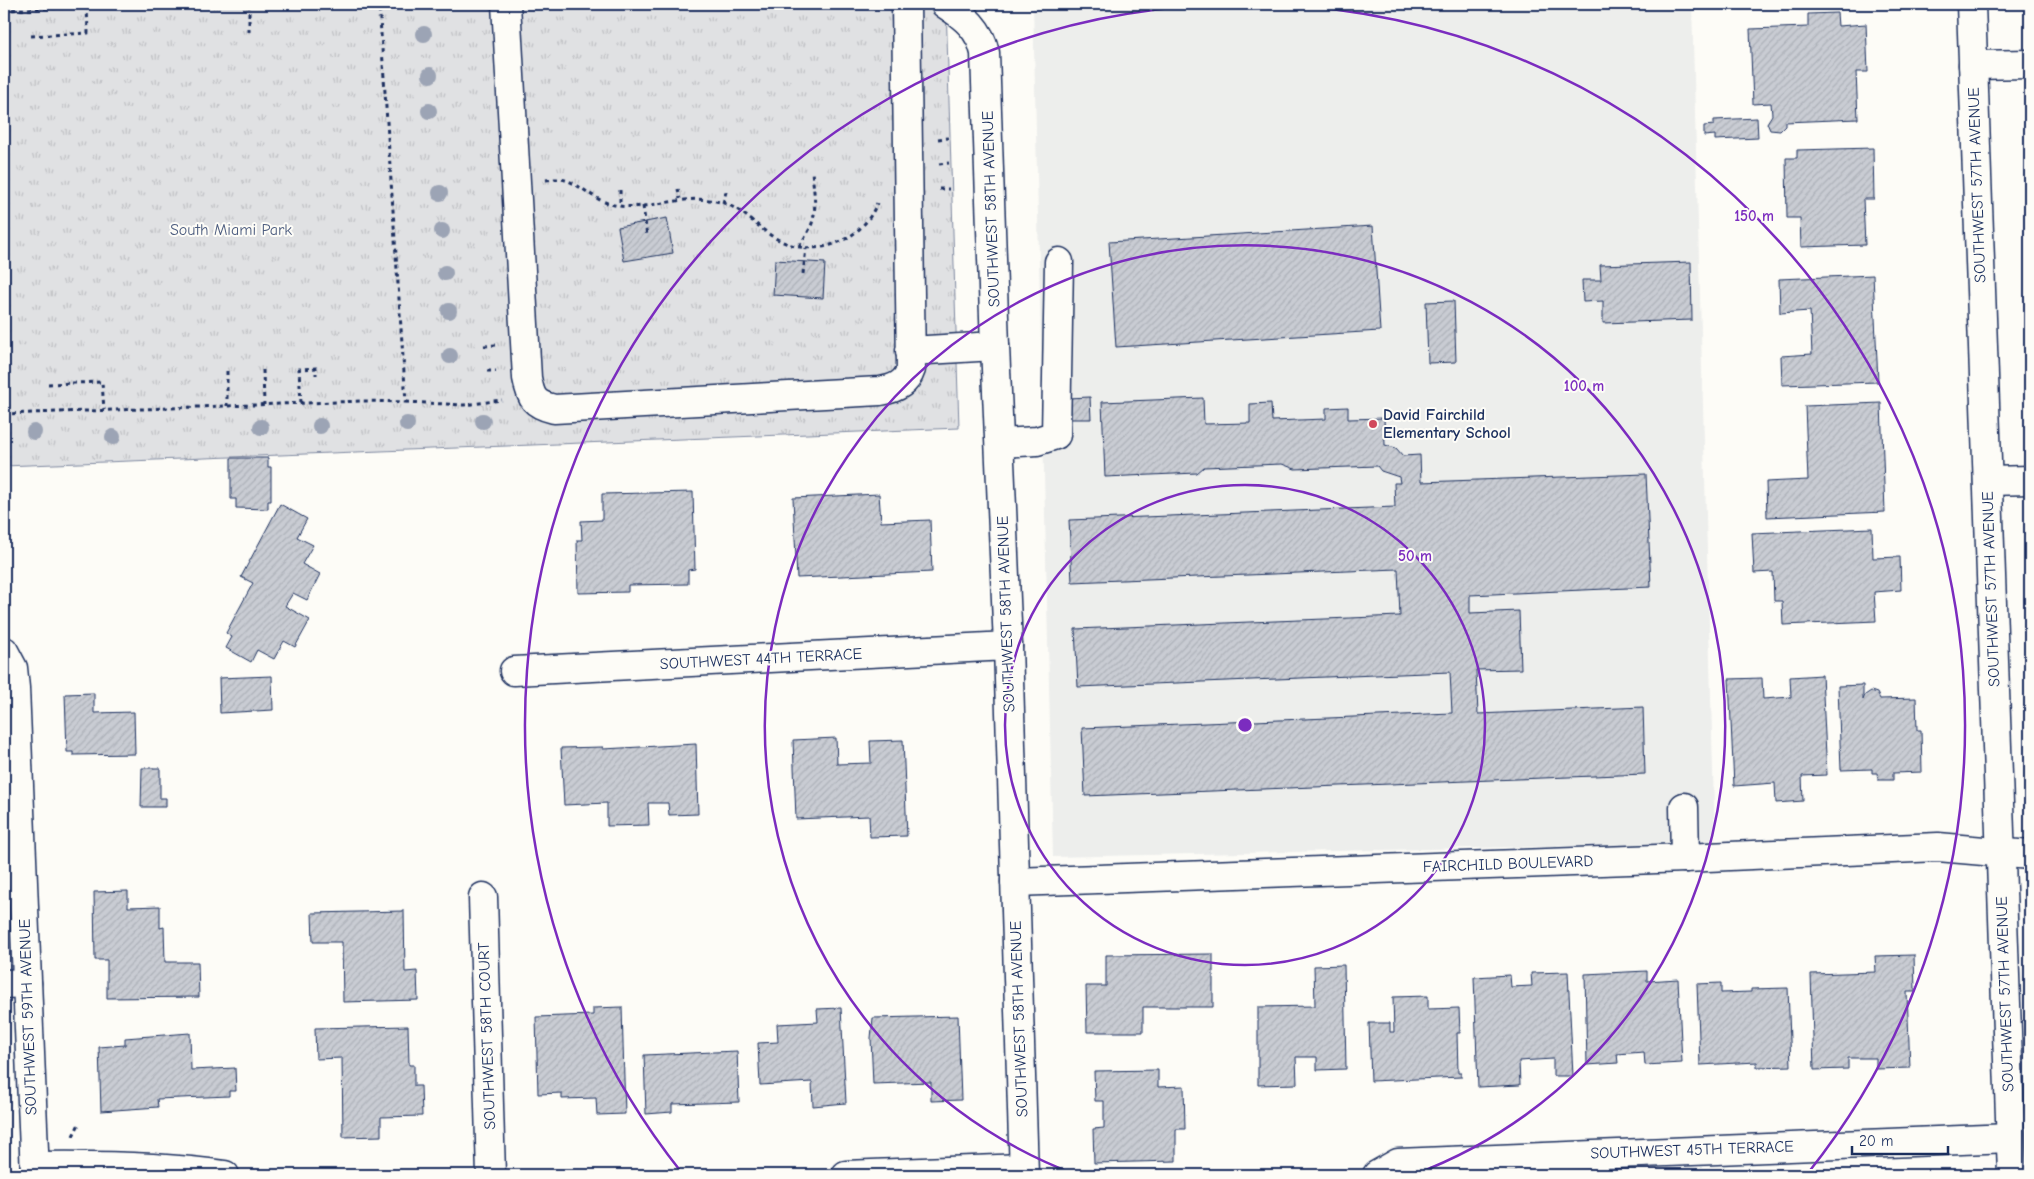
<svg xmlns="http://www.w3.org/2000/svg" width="2034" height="1179" viewBox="0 0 2034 1179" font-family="'Comic Neue',sans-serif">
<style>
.built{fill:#edeeec}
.grass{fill:url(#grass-tufts);stroke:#7e88a0}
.building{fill:url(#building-hatch);stroke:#1b2f5e}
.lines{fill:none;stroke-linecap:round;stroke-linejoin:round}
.minor-casing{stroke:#1b2f5e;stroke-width:31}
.major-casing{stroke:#1b2f5e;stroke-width:31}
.path{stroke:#1b2f5e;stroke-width:3;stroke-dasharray:4 4;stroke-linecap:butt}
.minor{stroke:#fdfcf7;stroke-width:28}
.major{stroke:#fdfcf7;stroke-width:28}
.tree{fill:#9ca4b5}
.ring{fill:none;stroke:#7b2cbf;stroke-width:2.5}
.poi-dot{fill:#d1495b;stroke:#fdfcf7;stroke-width:2}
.labels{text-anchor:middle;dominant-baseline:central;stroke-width:4;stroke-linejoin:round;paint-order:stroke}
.street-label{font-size:16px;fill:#1b2f5e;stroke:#fdfcf7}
.park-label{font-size:16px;fill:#4c5c7f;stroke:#fdfcf7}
.poi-label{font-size:16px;font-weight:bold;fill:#1b2f5e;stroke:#fdfcf7;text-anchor:start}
.centre{fill:#7b2cbf;stroke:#fdfcf7;stroke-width:2.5}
.ring-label{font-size:15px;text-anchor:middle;font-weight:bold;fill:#7b2cbf;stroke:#fdfcf7;stroke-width:4;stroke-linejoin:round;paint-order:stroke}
</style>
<defs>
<pattern id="grass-tufts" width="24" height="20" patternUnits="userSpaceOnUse" patternTransform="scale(1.25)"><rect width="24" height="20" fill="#e0e1e3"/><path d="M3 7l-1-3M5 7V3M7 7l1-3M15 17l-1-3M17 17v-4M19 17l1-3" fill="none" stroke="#c0c1c5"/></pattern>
<pattern id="building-hatch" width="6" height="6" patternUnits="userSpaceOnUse" patternTransform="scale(1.25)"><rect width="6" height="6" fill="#c9ccd3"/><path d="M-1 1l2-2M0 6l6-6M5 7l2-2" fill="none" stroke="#acb0b8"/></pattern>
</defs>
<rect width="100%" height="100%" fill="#fdfcf7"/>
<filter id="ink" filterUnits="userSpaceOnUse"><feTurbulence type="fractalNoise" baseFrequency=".02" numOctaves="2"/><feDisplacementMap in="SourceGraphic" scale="10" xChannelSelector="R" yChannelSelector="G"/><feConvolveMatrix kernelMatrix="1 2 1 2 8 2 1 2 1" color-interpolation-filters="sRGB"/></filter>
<g filter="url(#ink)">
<!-- built -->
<path class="built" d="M 1033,4 L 1692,4 L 1715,843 L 1053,857 Z"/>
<!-- grass -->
<path class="grass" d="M 4,4 L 946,4 L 959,428 L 4,466 Z"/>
<!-- building -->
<g class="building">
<path d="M 1761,4 L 1867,4 L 1867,5 L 1761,8 Z"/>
<path d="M 1837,13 L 1838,26 L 1866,24 L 1868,72 L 1856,72 L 1858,119 L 1785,122 L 1785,126 L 1780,131 L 1770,130 L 1767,123 L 1772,115 L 1771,103 L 1753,104 L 1750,29 L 1808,27 L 1808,14 Z"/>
<path d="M 1757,118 L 1758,138 L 1715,140 L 1715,135 L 1704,136 L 1704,126 L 1714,125 L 1714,120 Z"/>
<path d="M 1873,148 L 1874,199 L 1863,199 L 1865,245 L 1801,247 L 1800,218 L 1787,218 L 1786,158 L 1797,158 L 1797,150 Z"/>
<path d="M 667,218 L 673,253 L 624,261 L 618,227 Z"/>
<path d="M 1373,226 L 1380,331 L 1116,347 L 1109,242 Z"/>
<path d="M 775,260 L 825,263 L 823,298 L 773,295 Z"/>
<path d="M 1691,262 L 1692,320 L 1603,323 L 1603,301 L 1583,302 L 1582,280 L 1601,280 L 1600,265 Z"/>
<path d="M 1873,275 L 1878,382 L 1782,385 L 1781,356 L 1812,354 L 1810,311 L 1780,313 L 1779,279 Z"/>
<path d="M 1454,301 L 1456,362 L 1428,363 L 1426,302 Z"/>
<path d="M 1090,397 L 1091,419 L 1068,419 L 1068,398 Z"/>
<path d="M 1203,398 L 1204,424 L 1250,423 L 1250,404 L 1271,403 L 1272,421 L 1326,419 L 1326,408 L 1348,407 L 1348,419 L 1384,418 L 1385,445 L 1396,448 L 1403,456 L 1420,455 L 1421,482 L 1646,474 L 1651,587 L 1470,595 L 1470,613 L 1519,611 L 1521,669 L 1476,670 L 1478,714 L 1643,707 L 1645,774 L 1085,796 L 1082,728 L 1452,713 L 1450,672 L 1078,687 L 1075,629 L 1400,616 L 1398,569 L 1072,582 L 1069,520 L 1395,507 L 1394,483 L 1400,483 L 1399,477 L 1381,471 L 1377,466 L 1295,469 L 1282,464 L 1204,467 L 1197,473 L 1105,477 L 1102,402 Z"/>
<path d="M 1881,403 L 1885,512 L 1767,517 L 1766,482 L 1808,480 L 1805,406 Z"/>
<path d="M 231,458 L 268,458 L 268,467 L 271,467 L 271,501 L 268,501 L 268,509 L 236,508 L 236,499 L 231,499 Z"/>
<path d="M 693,492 L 695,569 L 688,570 L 688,584 L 628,585 L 628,592 L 578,593 L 577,540 L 582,540 L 581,521 L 602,520 L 602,494 Z"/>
<path d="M 879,494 L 881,522 L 930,520 L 932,572 L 797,578 L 793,498 Z"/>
<path d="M 280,504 L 307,519 L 297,537 L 313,545 L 302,564 L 320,574 L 307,600 L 293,593 L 285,606 L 310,620 L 295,647 L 284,641 L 274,659 L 257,650 L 251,662 L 226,648 L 232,637 L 226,633 L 253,583 L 241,577 Z"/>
<path d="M 1872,528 L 1873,558 L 1900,557 L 1901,590 L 1874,592 L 1876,621 L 1783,625 L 1782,601 L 1774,601 L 1773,572 L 1754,573 L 1752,533 Z"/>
<path d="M 1822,675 L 1827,775 L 1802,776 L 1803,801 L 1776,803 L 1775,783 L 1734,786 L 1729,679 L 1762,678 L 1763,699 L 1791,697 L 1790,677 Z"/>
<path d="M 272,676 L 273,710 L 220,713 L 219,678 Z"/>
<path d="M 1863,685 L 1863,700 L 1865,695 L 1871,691 L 1877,693 L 1880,699 L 1916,698 L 1917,730 L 1921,730 L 1922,772 L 1893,773 L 1893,780 L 1878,780 L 1877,773 L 1872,773 L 1872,769 L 1841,770 L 1838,686 Z"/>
<path d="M 94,693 L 94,713 L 134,712 L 135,754 L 73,755 L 73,752 L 67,752 L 65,694 Z"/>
<path d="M 836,738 L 837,764 L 871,763 L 870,741 L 903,740 L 907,836 L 870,837 L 869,816 L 796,819 L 793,740 Z"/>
<path d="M 696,744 L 698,814 L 669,815 L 668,803 L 648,803 L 649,825 L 607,826 L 607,803 L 564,805 L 561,748 L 603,747 L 603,749 Z"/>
<path d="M 142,768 L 160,768 L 160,798 L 166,798 L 166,807 L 141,807 Z"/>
<path d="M 128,891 L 128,907 L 160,906 L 160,928 L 164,927 L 165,962 L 198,962 L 199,997 L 107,998 L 107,960 L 95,960 L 94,892 Z"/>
<path d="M 404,911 L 405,972 L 417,971 L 418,1000 L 343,1002 L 342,942 L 313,942 L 312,913 Z"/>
<path d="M 1213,954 L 1213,1007 L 1143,1007 L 1143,1032 L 1087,1032 L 1086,986 L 1106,986 L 1106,955 Z"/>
<path d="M 1914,955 L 1915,992 L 1907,992 L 1910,1068 L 1876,1069 L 1876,1058 L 1848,1058 L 1848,1069 L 1814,1070 L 1811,974 L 1876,972 L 1875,956 Z"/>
<path d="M 1344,965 L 1346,1069 L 1317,1070 L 1317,1057 L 1296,1057 L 1297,1084 L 1258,1085 L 1258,1007 L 1315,1006 L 1314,966 Z"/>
<path d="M 1647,971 L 1647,981 L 1678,979 L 1682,1063 L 1645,1065 L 1644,1052 L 1617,1054 L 1618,1063 L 1587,1065 L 1585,974 Z"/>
<path d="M 1568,972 L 1573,1076 L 1553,1076 L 1553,1059 L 1519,1061 L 1520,1085 L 1478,1087 L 1474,977 L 1510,975 L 1511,987 L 1532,986 L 1531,973 Z"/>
<path d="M 1721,983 L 1721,993 L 1751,992 L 1751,989 L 1788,988 L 1791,1066 L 1757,1067 L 1757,1062 L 1700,1065 L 1697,984 Z"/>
<path d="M 1428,996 L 1428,1009 L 1459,1008 L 1460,1033 L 1457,1033 L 1458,1073 L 1461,1073 L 1461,1077 L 1371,1081 L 1369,1023 L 1390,1023 L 1390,1032 L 1394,1032 L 1393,997 Z"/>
<path d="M 622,1007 L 625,1114 L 597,1115 L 596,1098 L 562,1099 L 562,1093 L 538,1094 L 536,1017 L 593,1015 L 593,1008 Z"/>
<path d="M 841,1008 L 846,1103 L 813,1106 L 812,1082 L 760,1085 L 758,1043 L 778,1042 L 777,1024 L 818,1022 L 817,1009 Z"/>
<path d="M 958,1016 L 961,1100 L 931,1101 L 931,1082 L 873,1084 L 871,1038 L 873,1018 Z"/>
<path d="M 408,1026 L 409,1065 L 414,1065 L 414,1086 L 421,1086 L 422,1116 L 381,1117 L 381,1136 L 343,1137 L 342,1058 L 316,1059 L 315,1028 Z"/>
<path d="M 190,1033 L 191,1070 L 235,1068 L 236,1091 L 229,1091 L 229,1096 L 157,1099 L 158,1107 L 101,1111 L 99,1047 L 125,1045 L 125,1038 Z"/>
<path d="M 737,1051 L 739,1102 L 672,1104 L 672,1112 L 646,1114 L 644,1055 Z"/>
<path d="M 1158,1070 L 1158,1087 L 1184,1086 L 1185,1129 L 1176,1129 L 1176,1161 L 1094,1163 L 1093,1129 L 1104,1128 L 1104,1101 L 1095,1101 L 1094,1071 Z"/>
</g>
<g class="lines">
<!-- minor casing -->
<g class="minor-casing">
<g id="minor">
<path d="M 506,4 L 527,378 C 531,399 534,404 554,409 L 880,391 C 895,389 906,384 911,369 L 906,4"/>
<path d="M 945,4 C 965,17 980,29 985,53 L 995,346 L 1008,646 L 1024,1175"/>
<path d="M 1973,65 L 2030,64"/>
<path d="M 910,351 L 995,346"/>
<path d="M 1000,443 L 1037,441 L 1056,435 L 1059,262"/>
<path d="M 1988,481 L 2030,480"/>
<path d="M 4,651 L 13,668 L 15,688 L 35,1175"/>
<path d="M 514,671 L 1008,646"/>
<path d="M 1684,807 L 1685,858"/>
<path d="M 1015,882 L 1685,858 L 1938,847 L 2030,855"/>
<path d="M 483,897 L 491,1175"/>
<path d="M 4,984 L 27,983"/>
<path d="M 35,1166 C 99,1165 161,1166 225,1175"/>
<path d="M 846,1175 L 1023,1168"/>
<path d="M 1377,1175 L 1398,1163 L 2010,1138"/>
</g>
</g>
<!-- major casing -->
<g class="major-casing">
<path id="major" d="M 1971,4 L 2012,1175"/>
</g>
<!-- path -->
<g class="path">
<path d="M 249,4 L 249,32"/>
<path d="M 4,10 L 157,4"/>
<path d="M 31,36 L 88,33 L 87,6"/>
<path d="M 938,139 L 948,138"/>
<path d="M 939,164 L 949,163"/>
<path d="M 546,180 C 553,179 561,178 568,181 C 587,189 595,202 619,206 C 653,210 684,193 720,202 C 743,208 757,228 777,239 C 814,260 862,242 877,203"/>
<path d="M 678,189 L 680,199"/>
<path d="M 939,189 L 949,189"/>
<path d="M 620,190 L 620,206"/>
<path d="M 723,203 L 727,188"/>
<path d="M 643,206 L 647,236"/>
<path d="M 799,246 C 803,240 808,233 811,226 C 818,209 813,188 812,170"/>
<path d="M 803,274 L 806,248"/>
<path d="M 484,346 L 496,345"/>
<path d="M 263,370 L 264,405"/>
<path d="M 227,371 L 227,406"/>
<path d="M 487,371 L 496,371"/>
<path d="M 48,384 L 102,382 L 104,410"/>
<path d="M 406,402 L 464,405 L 502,400"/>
<path d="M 301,403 L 299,369 L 316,368 L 316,375"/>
<path d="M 4,414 L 363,401 L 406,402 L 379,4"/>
<path d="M 73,1136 L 79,1124"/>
</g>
<!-- minor -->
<use href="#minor" class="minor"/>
<!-- major -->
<use href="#major" class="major"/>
</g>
<!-- trees -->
<g class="tree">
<circle cx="424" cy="34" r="8"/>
<circle cx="430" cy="75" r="8"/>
<circle cx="429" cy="111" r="8"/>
<circle cx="440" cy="193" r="8"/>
<circle cx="442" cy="231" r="8"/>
<circle cx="445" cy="273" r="8"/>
<circle cx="449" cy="311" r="8"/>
<circle cx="450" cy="356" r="8"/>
<circle cx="483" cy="421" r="8"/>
<circle cx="407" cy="424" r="8"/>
<circle cx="320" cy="426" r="8"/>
<circle cx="261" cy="427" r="8"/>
<circle cx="34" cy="432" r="8"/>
<circle cx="113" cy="437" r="8"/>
</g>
</g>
<!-- distance rings -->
<g class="ring">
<circle cx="1245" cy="725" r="240"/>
<path d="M1077 1175A480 480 0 1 1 1413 1175"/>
<path d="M682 1173A720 720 0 1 1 1808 1173"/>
</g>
<!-- markers -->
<circle class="poi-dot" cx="1373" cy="424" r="5"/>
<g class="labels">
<!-- street labels -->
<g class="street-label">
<text transform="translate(1977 185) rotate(-92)">SOUTHWEST 57TH AVENUE</text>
<text transform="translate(991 209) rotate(-92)">SOUTHWEST 58TH AVENUE</text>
<text transform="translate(1991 589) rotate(-92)">SOUTHWEST 57TH AVENUE</text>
<text transform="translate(1006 614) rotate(-92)">SOUTHWEST 58TH AVENUE</text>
<text transform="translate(761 659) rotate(-3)">SOUTHWEST 44TH TERRACE</text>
<text transform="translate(1508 864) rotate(-2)">FAIRCHILD BOULEVARD</text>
<text transform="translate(2005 994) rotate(-92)">SOUTHWEST 57TH AVENUE</text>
<text transform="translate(28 1017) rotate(-92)">SOUTHWEST 59TH AVENUE</text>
<text transform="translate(1019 1019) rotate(-92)">SOUTHWEST 58TH AVENUE</text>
<text transform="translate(487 1036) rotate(-92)">SOUTHWEST 58TH COURT</text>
<text transform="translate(1692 1150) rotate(-2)">SOUTHWEST 45TH TERRACE</text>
</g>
<!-- park labels -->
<g class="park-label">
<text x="231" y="230">South Miami Park</text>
</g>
<!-- poi labels -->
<g class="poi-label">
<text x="1383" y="415">David Fairchild<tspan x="1383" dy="18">Elementary School</tspan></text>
</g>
</g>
<circle cx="1245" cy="725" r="8" class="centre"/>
<g class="ring-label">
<text x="1754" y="221">150 m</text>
<text x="1584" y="391">100 m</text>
<text x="1415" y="561">50 m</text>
</g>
<!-- margin -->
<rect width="2034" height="1179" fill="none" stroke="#fdfcf7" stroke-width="20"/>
<rect x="10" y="10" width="2014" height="1159" fill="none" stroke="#1b2f5e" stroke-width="2" filter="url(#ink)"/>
<!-- scale -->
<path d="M1852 1146v8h96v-8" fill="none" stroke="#1b2f5e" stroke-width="2.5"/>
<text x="1859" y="1146" font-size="15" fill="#1b2f5e" stroke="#fdfcf7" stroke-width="4" paint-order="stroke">20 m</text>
</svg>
